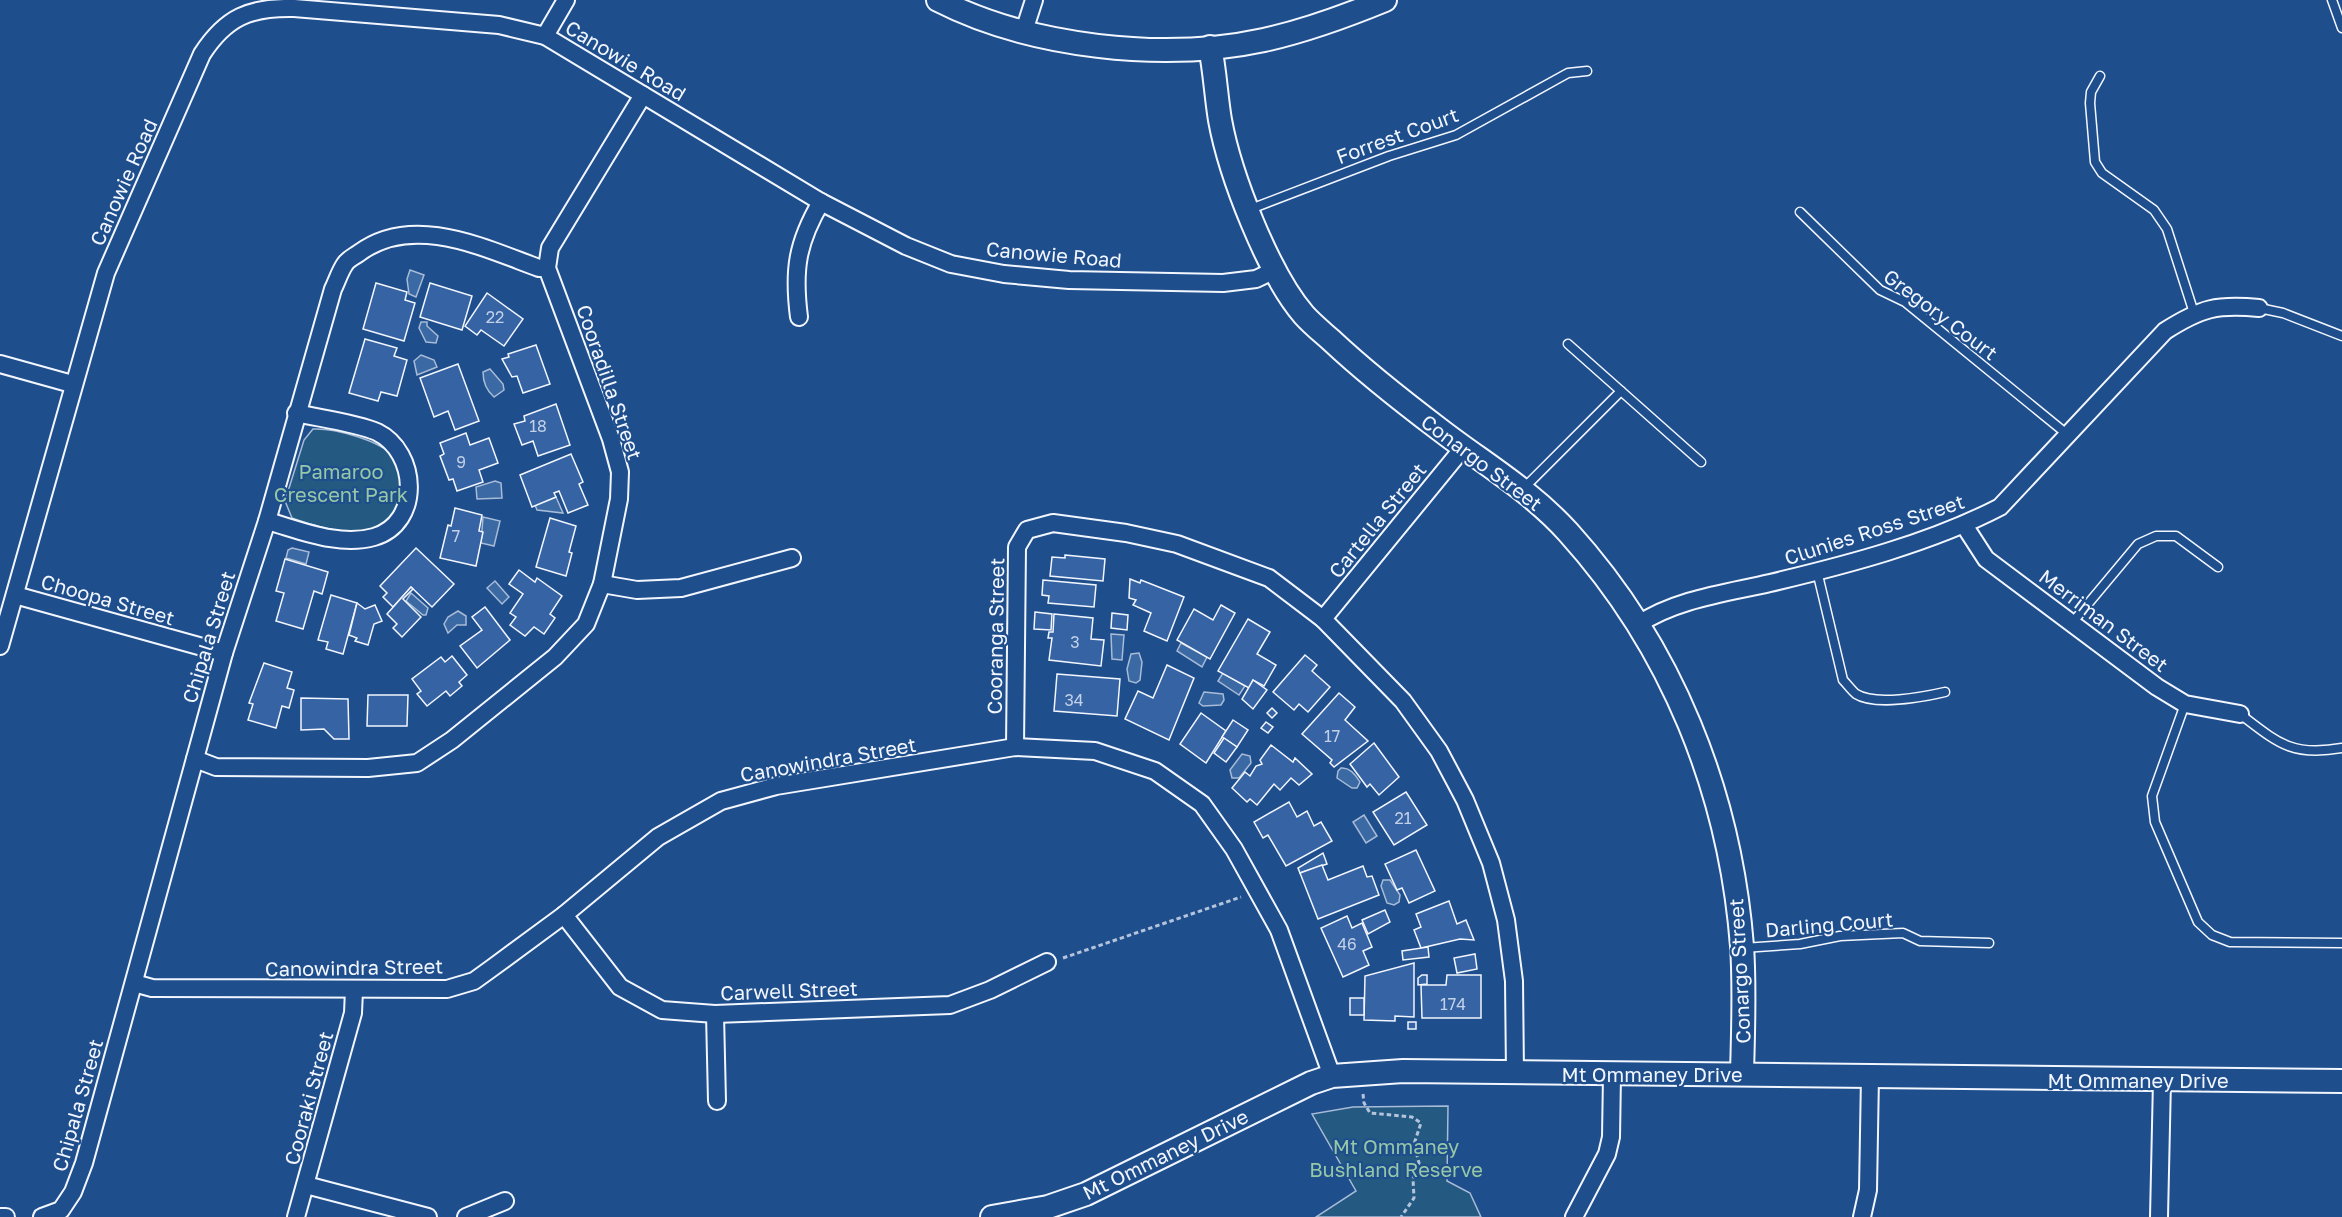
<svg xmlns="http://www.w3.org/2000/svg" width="2342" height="1217" viewBox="0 0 2342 1217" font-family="'Golos Text',sans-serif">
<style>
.green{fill:#245a82;stroke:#a8bbd7;stroke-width:1.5}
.water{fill:#3b69a3;stroke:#a8bbd7;stroke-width:1.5}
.building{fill:#3563a3;stroke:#f2f6ff;stroke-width:1.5}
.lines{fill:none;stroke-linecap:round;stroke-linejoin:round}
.lane-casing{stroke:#f2f6ff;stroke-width:11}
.street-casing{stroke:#f2f6ff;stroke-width:20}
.secondary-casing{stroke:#f2f6ff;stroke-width:26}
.path{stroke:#b3c4dc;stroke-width:3;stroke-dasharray:4.5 3;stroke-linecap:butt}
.lane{stroke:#1f4e8c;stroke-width:8}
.street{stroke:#1f4e8c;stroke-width:16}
.secondary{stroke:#1f4e8c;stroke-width:22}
.labels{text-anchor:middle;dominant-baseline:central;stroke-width:4.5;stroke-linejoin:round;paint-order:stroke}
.number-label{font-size:16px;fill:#c3d1e8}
.street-label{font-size:20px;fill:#f2f6ff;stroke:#1f4e8c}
.park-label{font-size:20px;fill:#97c8a6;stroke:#1f4e8c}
</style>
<rect width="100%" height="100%" fill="#1f4e8c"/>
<!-- green -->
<g class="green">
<path d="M 313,429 C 334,428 380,440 394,457 C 402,467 406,485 402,496 C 386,547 330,532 292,518 L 285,501 L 304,440 Z"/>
<path d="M 1448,1106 L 1447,1181 L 1470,1193 L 1481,1217 L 1316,1217 L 1356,1191 L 1312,1114 L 1353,1107 Z"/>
</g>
<!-- water -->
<g class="water">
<path d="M 410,270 L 424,275 L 416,297 L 409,294 L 407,279 Z"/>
<path d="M 421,322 L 427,322 L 427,326 L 438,336 L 436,343 L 426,342 L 419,328 Z"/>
<path d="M 421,355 L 434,360 L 437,367 L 417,375 L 414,361 Z"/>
<path d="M 490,369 L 503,384 L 504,390 L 494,397 C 487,391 483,382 483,372 Z"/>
<path d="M 495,481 L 501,483 L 502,498 L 477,499 L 476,487 Z"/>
<path d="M 556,497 L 563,513 L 537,510 L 535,505 Z"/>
<path d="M 483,517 L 500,521 L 494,546 L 481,543 Z"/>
<path d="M 292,548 L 309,552 L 306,564 L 286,558 L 288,550 Z"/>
<path d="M 495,581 L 509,597 L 502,604 L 487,588 Z"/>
<path d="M 411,593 L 428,608 L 426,615 L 423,615 L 406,601 Z"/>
<path d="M 458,611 L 466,616 L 466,625 L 457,625 L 448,633 L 444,624 L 448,617 Z"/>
<path d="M 1111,634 L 1124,635 L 1122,660 L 1112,659 Z"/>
<path d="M 1181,643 L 1207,657 L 1202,667 L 1177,651 Z"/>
<path d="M 1139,653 L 1142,662 L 1140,680 L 1136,683 L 1129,681 L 1127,669 L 1131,654 Z"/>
<path d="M 1223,673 L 1245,686 L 1239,695 L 1218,681 Z"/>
<path d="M 1204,692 L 1223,694 L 1224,700 L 1221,705 L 1203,706 L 1199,703 Z"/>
<path d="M 1242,754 L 1250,756 L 1251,763 L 1239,778 L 1232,778 L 1230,770 Z"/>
<path d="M 1341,768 C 1350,767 1356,775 1360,782 L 1357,788 L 1352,788 L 1337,778 L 1338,771 Z"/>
<path d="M 1364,815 L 1377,836 L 1366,843 L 1353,822 Z"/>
<path d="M 1383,880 L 1390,880 L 1400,895 L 1399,902 L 1394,905 L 1387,903 L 1381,886 Z"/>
</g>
<!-- building -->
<g class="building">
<path d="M 376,283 L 407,292 L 405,300 L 415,303 L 404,341 L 363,329 Z"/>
<path d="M 430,283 L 472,296 L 462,330 L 420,317 Z"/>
<path d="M 487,293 L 523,319 L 504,346 L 481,330 L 477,335 L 465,326 Z"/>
<path d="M 365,339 L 397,348 L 394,356 L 407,360 L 397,396 L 381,392 L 378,401 L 349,393 Z"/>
<path d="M 536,345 L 550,384 L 523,393 L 517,376 L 512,377 L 502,359 L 509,357 L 508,354 Z"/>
<path d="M 458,364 L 479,421 L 455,430 L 448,411 L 434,417 L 420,378 Z"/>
<path d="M 556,404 L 570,445 L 538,456 L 533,441 L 522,445 L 514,424 L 525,421 L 524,416 Z"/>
<path d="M 466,433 L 470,445 L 489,438 L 498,463 L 479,470 L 483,482 L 457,491 L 453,479 L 449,480 L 440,456 L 444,454 L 440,443 Z"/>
<path d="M 571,454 L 583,482 L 579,484 L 588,505 L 568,513 L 559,491 L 554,493 L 556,497 L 532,507 L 520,475 Z"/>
<path d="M 455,508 L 482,515 L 479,531 L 483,532 L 476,566 L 440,558 L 448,525 L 451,526 Z"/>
<path d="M 550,518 L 576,526 L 569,552 L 572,553 L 566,576 L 536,567 Z"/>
<path d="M 416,548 L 454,584 L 432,607 L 411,587 L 393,607 L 383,597 L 387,593 L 380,586 Z"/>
<path d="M 1065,555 L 1105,559 L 1103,581 L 1050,576 L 1052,557 L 1065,558 Z"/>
<path d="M 285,559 L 328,572 L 322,594 L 314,591 L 303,629 L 276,621 L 284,593 L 276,591 Z"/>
<path d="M 519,570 L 535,582 L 537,578 L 562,596 L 550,614 L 555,618 L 544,634 L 534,627 L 525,636 L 510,625 L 516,617 L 510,613 L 523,594 L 509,584 Z"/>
<path d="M 1130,579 L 1140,583 L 1141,580 L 1184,597 L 1167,641 L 1144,631 L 1151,613 L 1133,605 L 1136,600 L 1129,598 Z"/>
<path d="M 1043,580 L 1096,585 L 1094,607 L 1048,603 L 1049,596 L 1042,595 Z"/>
<path d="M 411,587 L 413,589 L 403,599 L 421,617 L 402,637 L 393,628 L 397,624 L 387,614 Z"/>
<path d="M 331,595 L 357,603 L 343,654 L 326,649 L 328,642 L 318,640 Z"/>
<path d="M 357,603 L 365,609 L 375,605 L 382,621 L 374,624 L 368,645 L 355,641 L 357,638 L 349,635 Z"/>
<path d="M 1221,605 L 1235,613 L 1210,659 L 1177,640 L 1194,609 L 1213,620 Z"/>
<path d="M 485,607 L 510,640 L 477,668 L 460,646 L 482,630 L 472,617 Z"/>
<path d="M 1035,612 L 1052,614 L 1051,630 L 1034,629 Z"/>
<path d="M 1112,613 L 1128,615 L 1127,630 L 1111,628 Z"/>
<path d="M 1054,614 L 1093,618 L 1091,639 L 1104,640 L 1101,666 L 1049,660 L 1052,638 L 1048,638 L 1049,632 L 1053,632 Z"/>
<path d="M 1248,619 L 1270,632 L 1257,654 L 1276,665 L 1264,686 L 1253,680 L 1249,688 L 1218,671 Z"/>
<path d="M 1305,655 L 1317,665 L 1312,671 L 1330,687 L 1308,712 L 1299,704 L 1294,710 L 1273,692 Z"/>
<path d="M 452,656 L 467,675 L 459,682 L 462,686 L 450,696 L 446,691 L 427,706 L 417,694 L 421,691 L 412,679 L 441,657 L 445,662 Z"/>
<path d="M 264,663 L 292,672 L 287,688 L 294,690 L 289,708 L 282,706 L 276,728 L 248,720 L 253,704 L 249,703 Z"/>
<path d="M 1167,665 L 1194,678 L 1169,740 L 1125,719 L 1138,691 L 1153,698 Z"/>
<path d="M 1057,674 L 1120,679 L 1117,716 L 1054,711 Z"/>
<path d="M 1253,680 L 1267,690 L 1253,709 L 1242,699 Z"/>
<path d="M 1339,693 L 1355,707 L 1345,720 L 1368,741 L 1334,767 L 1330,763 L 1332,760 L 1302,734 Z"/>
<path d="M 368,695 L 408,695 L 407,726 L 367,726 Z"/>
<path d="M 301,698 L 348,699 L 349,739 L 334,739 L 324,729 L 301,730 Z"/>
<path d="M 1272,708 L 1277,713 L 1272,718 L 1267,713 Z"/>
<path d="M 1201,713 L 1226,731 L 1206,763 L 1180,744 Z"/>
<path d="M 1233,720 L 1248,730 L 1237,747 L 1222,737 Z"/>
<path d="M 1266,722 L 1273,727 L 1268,733 L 1261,728 Z"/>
<path d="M 1224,738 L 1237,747 L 1226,762 L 1214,753 Z"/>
<path d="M 1374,743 L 1399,777 L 1379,795 L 1370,784 L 1367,787 L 1350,764 Z"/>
<path d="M 1271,745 L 1293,762 L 1295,758 L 1312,774 L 1299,785 L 1291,778 L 1280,790 L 1274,784 L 1257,805 L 1250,799 L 1247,802 L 1232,788 L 1245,772 L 1250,776 L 1256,766 L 1262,764 L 1260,760 Z"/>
<path d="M 1406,792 L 1427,825 L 1394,845 L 1373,812 Z"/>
<path d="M 1289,802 L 1297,817 L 1307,811 L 1314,826 L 1321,822 L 1332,841 L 1286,866 L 1268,835 L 1263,838 L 1254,822 Z"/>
<path d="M 1416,850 L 1435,891 L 1409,903 L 1402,888 L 1397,890 L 1385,864 Z"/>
<path d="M 1323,853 L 1327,864 L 1300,873 L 1298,868 Z"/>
<path d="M 1322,865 L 1328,880 L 1363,866 L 1367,877 L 1372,876 L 1379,895 L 1318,919 L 1300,873 Z"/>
<path d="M 1449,901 L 1457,924 L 1466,920 L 1474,940 L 1460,939 L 1421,948 L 1414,930 L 1421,927 L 1416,914 Z"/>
<path d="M 1385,910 L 1390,922 L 1368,934 L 1362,920 Z"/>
<path d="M 1347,916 L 1352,928 L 1362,923 L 1372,947 L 1363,951 L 1369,965 L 1343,977 L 1321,928 Z"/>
<path d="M 1428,947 L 1429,957 L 1403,960 L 1402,951 Z"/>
<path d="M 1475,954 L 1477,969 L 1457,973 L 1454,958 Z"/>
<path d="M 1414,963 L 1414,1017 L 1395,1016 L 1395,1021 L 1364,1020 L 1365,976 Z"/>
<path d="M 1422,975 L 1427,975 L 1427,984 L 1418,985 L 1418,978 Z"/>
<path d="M 1447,975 L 1481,975 L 1481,1018 L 1422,1018 L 1421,985 L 1446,985 Z"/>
<rect x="1350" y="998" width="14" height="17"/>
<rect x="1408" y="1022" width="8" height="7"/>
</g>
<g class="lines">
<!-- lane casing -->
<g class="lane-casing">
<g id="lane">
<path d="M 2332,0 L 2342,28"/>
<path d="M 2100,76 L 2091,92 L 2090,103 L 2095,162 L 2102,173 L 2154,210 L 2167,229 L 2194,313"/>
<path d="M 1248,210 L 1389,156 L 1456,135 L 1568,73 L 1587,71"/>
<path d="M 1800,212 L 1880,290 L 1905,302 L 2068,435"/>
<path d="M 2259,308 L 2283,313 L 2342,336"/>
<path d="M 1568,344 L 1701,462"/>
<path d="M 1524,488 L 1621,391"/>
<path d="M 1817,571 L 1843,680 C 1847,684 1852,691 1856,694 C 1875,706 1923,697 1945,692"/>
<path d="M 2072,623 L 2138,544 L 2156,536 L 2176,536 L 2218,567"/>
<path d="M 2185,704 L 2152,796 L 2155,822 L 2198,922 L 2212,935 L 2230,942 L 2342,943"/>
<path d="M 2240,714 C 2278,743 2292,757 2342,748"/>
<path d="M 1743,948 L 1800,944 L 1840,936 L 1903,933 L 1920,941 L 1989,943"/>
</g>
</g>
<!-- street casing -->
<g class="street-casing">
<g id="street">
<path d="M 1024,31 L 1034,0"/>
<path d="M 545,36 L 566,0"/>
<path d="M 799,317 C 793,270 797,243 821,202"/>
<path d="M 0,364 L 72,384"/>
<path d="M 267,521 C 300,530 339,547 374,537 C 422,523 418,452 377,432 C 357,423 318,418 296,413"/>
<path d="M 1964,525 L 1986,559 L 2157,687 L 2185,704 L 2240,714"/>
<path d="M 602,584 L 637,590 L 681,588 L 792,558"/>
<path d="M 15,595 L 224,653"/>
<path d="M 1323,619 L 1463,448"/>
<path d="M 1639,624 C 1677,599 1727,593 1770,583 C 1846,565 1931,543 2000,507 L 2165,331 C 2201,308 2217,304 2259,308"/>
<path d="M 0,646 L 106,273 L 202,54 C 226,17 250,7 294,8 L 499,25 L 545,36 L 821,202 L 906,246 L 951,264 L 1004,274 L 1069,280 L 1223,283 L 1256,279 L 1275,270"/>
<path d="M 1015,747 L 1017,547 L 1027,530 L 1053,523 L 1126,533 L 1177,544 L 1269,578 L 1323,619 L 1403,701 L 1439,751 L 1465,800 L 1491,863 L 1506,920 L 1514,981 L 1515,1073"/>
<path d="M 195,759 L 216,767 L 368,768 L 417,763 L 452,740 L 555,657 L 586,624 L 602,584 L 619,499 L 620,472 L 611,439 L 547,268 L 550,248 L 643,95"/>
<path d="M 564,915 L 620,987 L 662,1010 L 715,1014 L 950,1005 L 990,990 L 1047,962"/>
<path d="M 134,983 L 152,988 L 447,989 L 474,981 L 492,968 L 564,915 L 658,837 L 721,801 L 776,786 L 1015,747 L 1095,751 L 1155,771 L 1202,804 L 1234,849 L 1279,930 L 1332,1076"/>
<path d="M 715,1014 L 717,1101"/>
<path d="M 306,1185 L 428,1217"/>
<path d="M 0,1217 L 6,1217"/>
<path d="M 42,1217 L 61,1210 L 73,1192 L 84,1163 L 224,653 L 267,521 L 333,289 C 337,281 340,271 345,264 C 348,259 355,256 359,253 C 413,213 484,248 539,268 L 547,268"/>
<path d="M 296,1217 L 353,1013 L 354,990"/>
<path d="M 466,1217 L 505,1201"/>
<path d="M 1574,1217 L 1607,1154 L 1611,1137 L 1612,1075"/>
<path d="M 1862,1217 L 1868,1190 L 1870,1076"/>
<path d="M 2159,1217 L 2162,1080"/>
</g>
</g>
<!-- secondary casing -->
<g class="secondary-casing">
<g id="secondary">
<path d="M 938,0 C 1030,47 1163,62 1264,40 C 1305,31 1346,16 1385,0"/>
<path d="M 1210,47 C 1215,71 1216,96 1220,120 C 1230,175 1268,273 1304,315 C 1312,324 1322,332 1331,340 C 1365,372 1402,401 1439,429 C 1483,463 1530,490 1568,532 C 1672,647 1730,792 1742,946 C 1745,988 1743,1032 1742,1074"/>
<path d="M 992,1217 L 1048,1207 L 1086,1194 L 1311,1083 L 1332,1076 L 1403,1071 L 2342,1081"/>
</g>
</g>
<!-- path -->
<g class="path">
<path d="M 1063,958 L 1241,897"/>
<path d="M 1363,1094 L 1364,1103 L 1370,1113 L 1412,1117 L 1421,1123 L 1414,1144 L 1419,1163 L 1413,1179 L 1414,1198 L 1401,1217"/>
</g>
<!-- lane -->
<use href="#lane" class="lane"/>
<!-- street -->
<use href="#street" class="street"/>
<!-- secondary -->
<use href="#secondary" class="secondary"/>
</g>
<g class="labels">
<!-- number labels -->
<g class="number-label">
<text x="495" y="317">22</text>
<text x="538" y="426">18</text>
<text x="461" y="462">9</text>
<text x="456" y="536">7</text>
<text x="1075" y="642">3</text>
<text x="1074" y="700">34</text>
<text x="1332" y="736">17</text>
<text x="1403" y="818">21</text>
<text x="1347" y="944">46</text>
<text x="1453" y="1004">174</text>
</g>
<!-- street labels -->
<g class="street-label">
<text transform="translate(626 60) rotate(31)">Canowie Road</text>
<text transform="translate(1397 135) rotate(-20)">Forrest Court</text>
<text transform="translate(123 182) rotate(-66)">Canowie Road</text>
<text transform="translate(1054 254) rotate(5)">Canowie Road</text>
<text transform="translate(1941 314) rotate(37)">Gregory Court</text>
<text transform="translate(610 382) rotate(71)">Cooradilla Street</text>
<text transform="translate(1482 462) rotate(37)">Conargo Street</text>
<text transform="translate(1377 520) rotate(-51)">Cartella Street</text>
<text transform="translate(1874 529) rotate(-18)">Clunies Ross Street</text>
<text transform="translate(108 599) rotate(16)">Choopa Street</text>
<text transform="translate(2104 620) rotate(37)">Merriman Street</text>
<text transform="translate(995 636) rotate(-89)">Cooranga Street</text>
<text transform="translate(208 637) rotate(-73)">Chipala Street</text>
<text transform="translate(828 759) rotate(-10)">Canowindra Street</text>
<text transform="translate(1829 924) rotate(-5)">Darling Court</text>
<text transform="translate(354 967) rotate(-1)">Canowindra Street</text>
<text transform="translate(1739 971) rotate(-93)">Conargo Street</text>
<text transform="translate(789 990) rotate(-2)">Carwell Street</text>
<text x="1652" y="1074">Mt Ommaney Drive</text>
<text x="2138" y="1080">Mt Ommaney Drive</text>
<text transform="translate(308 1098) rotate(-75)">Cooraki Street</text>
<text transform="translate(77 1105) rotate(-74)">Chipala Street</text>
<text transform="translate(1165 1154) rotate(-26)">Mt Ommaney Drive</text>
</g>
<!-- park labels -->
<g class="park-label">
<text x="341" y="471">Pamaroo<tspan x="341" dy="23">Crescent Park</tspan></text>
<text x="1396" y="1146">Mt Ommaney<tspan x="1396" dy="23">Bushland Reserve</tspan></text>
</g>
</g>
</svg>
